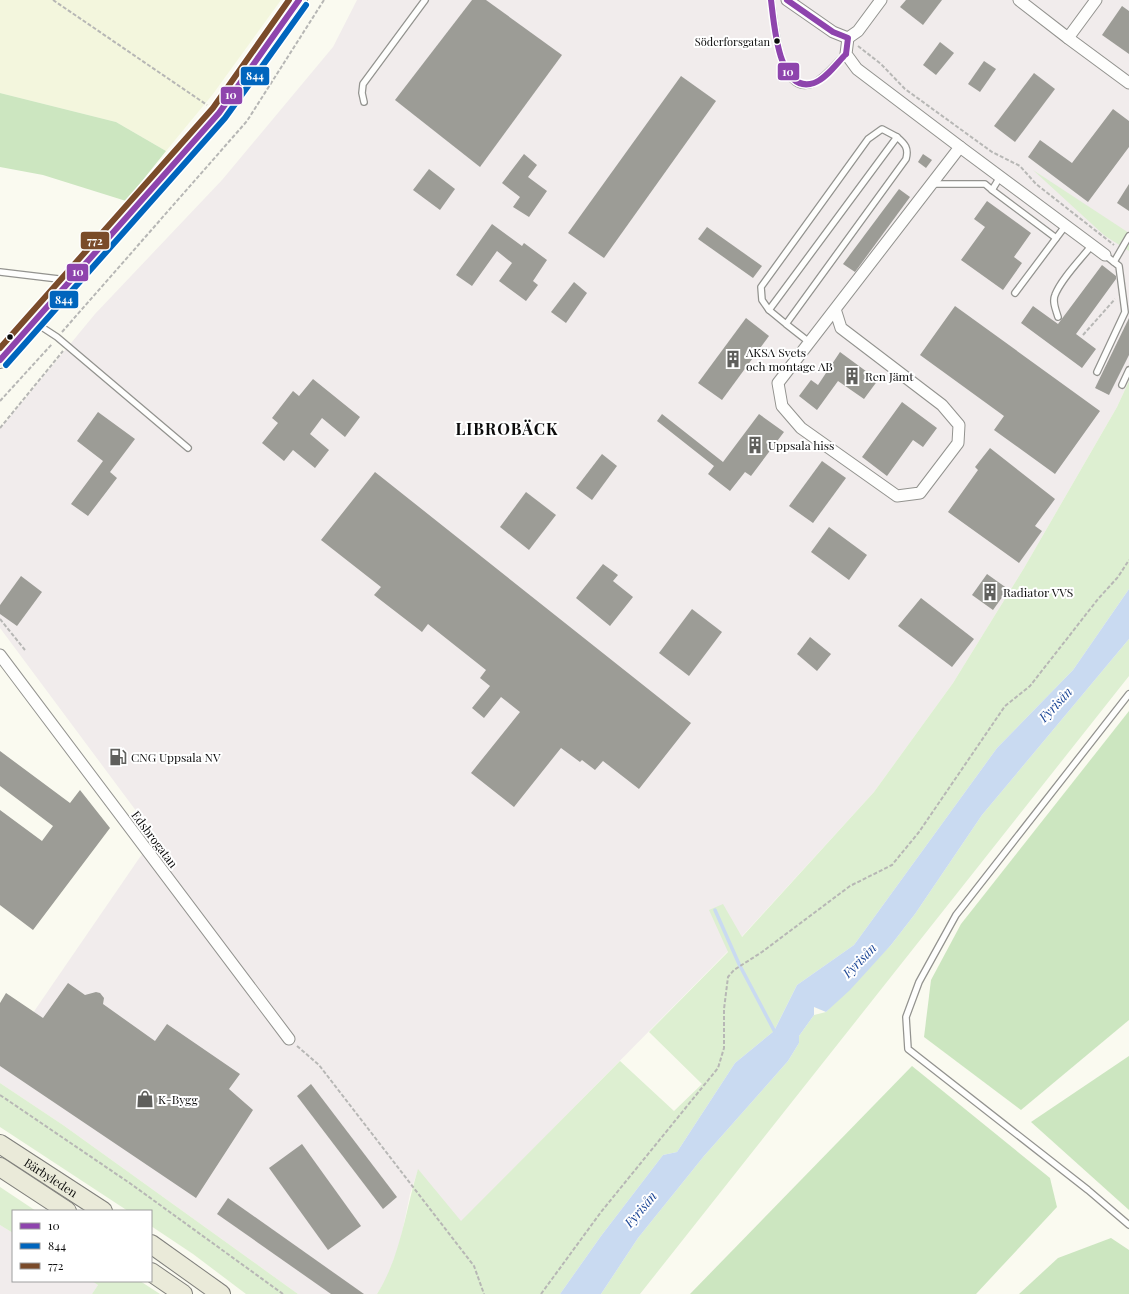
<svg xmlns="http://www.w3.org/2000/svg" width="1129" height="1294" viewBox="0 0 1129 1294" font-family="'Playfair Display',serif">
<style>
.industrial{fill:#f1ecec}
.farmland{fill:#f3f6dd}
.green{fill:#ddefd1}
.forest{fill:#cce6c0}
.water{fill:#c9daf1}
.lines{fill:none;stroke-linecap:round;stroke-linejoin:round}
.stream{stroke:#c9daf1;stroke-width:3.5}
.building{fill:#9c9c96}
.service-casing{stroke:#93938f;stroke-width:8}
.minor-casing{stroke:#93938f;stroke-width:13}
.secondary-casing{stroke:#8a8a85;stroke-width:18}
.primary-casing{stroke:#80807c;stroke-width:20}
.path{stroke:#b7b7b5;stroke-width:2;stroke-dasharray:4 2;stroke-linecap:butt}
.service{stroke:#fefefd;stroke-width:5.5}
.minor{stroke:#fefefd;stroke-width:11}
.secondary{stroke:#f3f4e8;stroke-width:16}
.primary{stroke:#eaead9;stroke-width:18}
.bus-1-casing{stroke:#fff;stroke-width:9}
.bus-2-casing{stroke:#fff;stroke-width:9}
.bus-3-casing{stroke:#fff;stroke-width:9}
.bus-1{stroke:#8e44ad;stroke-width:6}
.bus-2{stroke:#0065bd;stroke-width:6}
.bus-3{stroke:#7a4b2a;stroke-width:6}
.bus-dot{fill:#0c0c0c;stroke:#fff;stroke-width:1.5}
.labels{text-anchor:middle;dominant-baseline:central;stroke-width:4;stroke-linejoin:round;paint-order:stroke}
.bus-label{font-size:11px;fill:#0c0c0c;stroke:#fff;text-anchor:end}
.poi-label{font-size:12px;fill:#0c0c0c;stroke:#fff;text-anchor:start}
.street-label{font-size:12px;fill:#0c0c0c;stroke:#fff}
.water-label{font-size:13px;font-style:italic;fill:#1d4796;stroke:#fff}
.district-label{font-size:16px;font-weight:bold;letter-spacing:1px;fill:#0c0c0c;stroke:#fff}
.line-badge{stroke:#fff;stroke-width:1.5}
.badge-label{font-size:11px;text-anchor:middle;font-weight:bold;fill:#fff}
</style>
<rect width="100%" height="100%" fill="#fafaf0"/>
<!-- industrial -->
<g class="industrial">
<path d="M 357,0 L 1129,0 L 1129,381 L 1117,407 L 1024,568 L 953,683 L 874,792 L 735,944 L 461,1222 L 418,1170 L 410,1194 L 400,1243 L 387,1278 L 377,1294 L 298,1294 L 63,1125 L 0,1083 L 0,1061 L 140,857 L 157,839 L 0,628 L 0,429 L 95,314 L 222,180 L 333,47 Z"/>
<path d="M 0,1225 L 13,1233 L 13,1281 L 92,1281 L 98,1285 L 92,1294 L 0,1294 Z"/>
</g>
<!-- farmland -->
<path class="farmland" d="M 0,0 L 281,0 L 213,94 L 166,151 L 116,122 L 0,93 Z"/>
<!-- green -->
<g class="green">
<path d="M 1033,170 L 1129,233 L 1129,251 L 1105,236 Z"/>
<path d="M 1129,381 L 1129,589 L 1073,670 L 997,748 L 854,945 L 797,985 L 774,1031 L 735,1063 L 677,1152 L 663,1155 L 601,1236 L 560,1294 L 377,1294 C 401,1256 405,1212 418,1169 L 461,1221 L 620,1061 L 674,1111 L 702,1084 L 649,1032 L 728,952 L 709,910 L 723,904 L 742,937 L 874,792 L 953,683 L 1024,568 L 1117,407 Z"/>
<path d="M 1129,639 L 1129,676 L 640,1294 L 601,1294 L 638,1238 L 704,1156 L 788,1061 L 799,1043 L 799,1036 L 814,1015 L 826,1012 L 891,945 L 915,914 L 982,815 Z"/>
<path d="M 0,1083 L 63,1125 L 298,1294 L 246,1294 L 193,1254 L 151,1226 L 151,1211 L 128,1211 L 0,1127 Z"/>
<path d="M 0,1187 L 36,1211 L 13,1211 L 13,1233 L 0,1225 Z"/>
<path d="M 92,1281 L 140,1281 L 160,1294 L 92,1294 L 98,1285 Z"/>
</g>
<!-- forest -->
<g class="forest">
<path d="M 0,93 L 116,122 L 166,151 L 126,201 L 43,175 L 0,167 Z"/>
<path d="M 1129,711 L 1129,1020 L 1021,1110 L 924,1037 L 931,980 L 961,924 Z"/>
<path d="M 1129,1056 L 1129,1210 L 1031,1122 Z"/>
<path d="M 912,1066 L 1050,1178 L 1057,1207 L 976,1294 L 690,1294 Z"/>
<path d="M 1111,1238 L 1129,1250 L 1129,1294 L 1019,1294 L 1058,1258 Z"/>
</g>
<!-- water -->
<path class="water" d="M 1129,589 L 1129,639 L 982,815 L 915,914 L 891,945 L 850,990 L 826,1012 L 814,1007 L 814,1015 L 799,1036 L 799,1043 L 788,1061 L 704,1156 L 638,1238 L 601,1294 L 560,1294 L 601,1236 L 663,1155 L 677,1152 L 735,1063 L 774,1031 L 797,985 L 854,945 L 997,748 L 1073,670 Z"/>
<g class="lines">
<!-- stream -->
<path class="stream" d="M 715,910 L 739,964 L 776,1034"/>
</g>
<!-- building -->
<g class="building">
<path d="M 472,0 L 486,0 L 562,55 L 480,167 L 395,100 Z"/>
<path d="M 906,0 L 942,0 L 923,25 L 900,7 Z"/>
<path d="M 1122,6 L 1129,11 L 1129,54 L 1102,35 Z"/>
<path d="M 940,42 L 954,53 L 936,75 L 923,65 Z"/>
<path d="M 984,61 L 996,69 L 980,92 L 968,84 Z"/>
<path d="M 1034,73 L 1055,89 L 1015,142 L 994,126 Z"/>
<path d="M 681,76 L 716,101 L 604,258 L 568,233 Z"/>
<path d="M 1113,109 L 1129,121 L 1129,147 L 1088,202 L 1028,157 L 1040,140 L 1072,163 Z"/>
<path d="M 524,154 L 537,165 L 528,177 L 547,191 L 529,217 L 513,207 L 520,197 L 502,183 Z"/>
<path d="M 923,154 L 932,160 L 926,168 L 918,162 Z"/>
<path d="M 429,169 L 455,189 L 440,210 L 413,190 Z"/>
<path d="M 1129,184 L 1129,211 L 1117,203 Z"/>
<path d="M 899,189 L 910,197 L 855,272 L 843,264 Z"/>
<path d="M 987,201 L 1031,233 L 1014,257 L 1022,263 L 1003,290 L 961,260 L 985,227 L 974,219 Z"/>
<path d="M 492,224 L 522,246 L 524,243 L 547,260 L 533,281 L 538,285 L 526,301 L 499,281 L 512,263 L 497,251 L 472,286 L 456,275 Z"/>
<path d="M 707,227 L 762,266 L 753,278 L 698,239 Z"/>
<path d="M 1102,265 L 1116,276 L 1116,279 L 1076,334 L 1096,349 L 1082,368 L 1021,323 L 1033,306 L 1058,324 Z"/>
<path d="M 574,282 L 587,293 L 566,323 L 551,312 Z"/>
<path d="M 955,306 L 1100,411 L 1055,474 L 994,430 L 1004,416 L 920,355 Z"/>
<path d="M 746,318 L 769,336 L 722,400 L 698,383 Z"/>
<path d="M 1129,318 L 1129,355 L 1109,395 L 1095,388 Z"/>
<path d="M 840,352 L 878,380 L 864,399 L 838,381 L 817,410 L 799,396 L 811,380 L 818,385 Z"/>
<path d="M 313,379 L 360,417 L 345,437 L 322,418 L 310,434 L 329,450 L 315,468 L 293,450 L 284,461 L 262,443 L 278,423 L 272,418 L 293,391 L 299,396 Z"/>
<path d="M 902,402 L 937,428 L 923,447 L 913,440 L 887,476 L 862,457 Z"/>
<path d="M 98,412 L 135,439 L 110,472 L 117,478 L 88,516 L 71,504 L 103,461 L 77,441 Z"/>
<path d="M 662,414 L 723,462 L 759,414 L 784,432 L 751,476 L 745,472 L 730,491 L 708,474 L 714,466 L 657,421 Z"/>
<path d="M 990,448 L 1055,499 L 1035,526 L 1042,531 L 1019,563 L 948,512 L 978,470 L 975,467 Z"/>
<path d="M 602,454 L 617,466 L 592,500 L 576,488 Z"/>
<path d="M 822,461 L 846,478 L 813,523 L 789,506 Z"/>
<path d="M 375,472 L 691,723 L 639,789 L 603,761 L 595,770 L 582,760 L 580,762 L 561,748 L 514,807 L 471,773 L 520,712 L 501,697 L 484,718 L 472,708 L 490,686 L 480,678 L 486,670 L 428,624 L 422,632 L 374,595 L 381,587 L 321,540 Z"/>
<path d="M 526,492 L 556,515 L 529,550 L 500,527 Z"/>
<path d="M 829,527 L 867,555 L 849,580 L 811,552 Z"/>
<path d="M 603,564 L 618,575 L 613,581 L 633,597 L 610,626 L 576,598 Z"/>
<path d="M 987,574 L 1008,589 L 993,610 L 972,595 Z"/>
<path d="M 21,576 L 42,592 L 17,626 L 0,614 L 0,605 Z"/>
<path d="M 921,598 L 974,639 L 952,667 L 898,626 Z"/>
<path d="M 692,609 L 722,632 L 689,676 L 659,653 Z"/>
<path d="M 810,637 L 831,654 L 817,671 L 797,654 Z"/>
<path d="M 0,751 L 70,803 L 80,790 L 110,828 L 33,930 L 0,905 L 0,810 L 42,841 L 53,826 L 0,786 Z"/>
<path d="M 68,983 L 85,995 L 96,992 L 100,993 L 104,998 L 103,1004 L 155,1041 L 167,1024 L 240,1074 L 229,1089 L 253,1110 L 196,1198 L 0,1066 L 0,1003 L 6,993 L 43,1018 Z"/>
<path d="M 311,1084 L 397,1197 L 383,1209 L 297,1096 Z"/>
<path d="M 302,1144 L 361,1226 L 328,1250 L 269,1168 Z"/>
<path d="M 228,1198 L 364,1294 L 331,1294 L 217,1214 Z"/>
</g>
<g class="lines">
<!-- service casing -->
<g class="service-casing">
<g id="service">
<path d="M 771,0 C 775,21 778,99 814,83 C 826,77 836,63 846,54"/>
<path d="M 364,102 L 362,93 L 363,84 L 425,0"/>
<path d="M 931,184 L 985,184 L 992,190 L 1000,177"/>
<path d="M 992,190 L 1056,238"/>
<path d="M 1114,262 L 1129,236"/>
<path d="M 0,272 L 67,280"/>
<path d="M 1015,293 L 1066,225"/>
<path d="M 769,310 L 762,300 L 761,287 L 868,139 L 882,129 L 897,137"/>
<path d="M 1058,317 C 1056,310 1052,302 1055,295 C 1061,279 1081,259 1092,245"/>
<path d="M 34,322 L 57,337 L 188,448"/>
<path d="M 786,324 L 769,310 L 897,137 C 905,144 909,148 906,159 L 786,324 L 809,342"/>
<path d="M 1097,372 L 1125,312 L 1119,266 L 1105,255"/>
<path d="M 1122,385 L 1129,370"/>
<path d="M 1129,694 L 956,915 L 919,982 L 906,1017 L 908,1049 L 1088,1190 L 1129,1225"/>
</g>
</g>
<!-- minor casing -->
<g class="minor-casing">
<g id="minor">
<path d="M 787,0 L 833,32 L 848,38 L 846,54 L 857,69 L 960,147 L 778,383 L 782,406 L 801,428 L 897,496 L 920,493 L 958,443 L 959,425 L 942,405 L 841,328 L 835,309"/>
<path d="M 1019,0 L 1068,38 L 1096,0"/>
<path d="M 848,38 L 858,31 L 881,0"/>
<path d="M 1068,38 L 1129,83"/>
<path d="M 960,147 L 1105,255"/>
<path d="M 0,655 L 289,1039"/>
</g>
</g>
<!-- secondary casing -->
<g class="secondary-casing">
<path id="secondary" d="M 0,360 L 219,113 L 299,0"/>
</g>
<!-- primary casing -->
<g class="primary-casing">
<g id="primary">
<path id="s1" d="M 0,1144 L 103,1211"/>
<path d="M 0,1167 L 67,1211"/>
<path d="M 151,1244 L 221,1294"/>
<path d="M 151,1272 L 183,1294"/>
</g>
</g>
<!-- path -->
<g class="path">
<path d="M 53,0 L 207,105"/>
<path d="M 858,46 L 881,64 L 905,89 L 992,152 L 1020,166 L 1036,184 L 1114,245"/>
<path d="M 62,332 L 247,121 L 324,0"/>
<path d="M 1083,335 L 1115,299"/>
<path d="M 0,401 L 52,344"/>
<path d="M 0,428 L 63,351"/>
<path d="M 0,619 L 25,650"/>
<path d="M 297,1046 L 319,1065 L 474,1266 L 484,1294"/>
<path d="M 0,1095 L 131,1184 L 283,1294"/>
<path d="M 541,1294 L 601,1212 L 718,1068 L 724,1048 L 724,1009 L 728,977 L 734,970 L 762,952 L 850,886 L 892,865 L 919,832 L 1005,706 L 1030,686 L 1098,599 L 1118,577 L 1129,560"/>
</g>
<!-- service -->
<use href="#service" class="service"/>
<!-- minor -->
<use href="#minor" class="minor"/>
<!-- secondary -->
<use href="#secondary" class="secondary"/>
<!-- primary -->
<use href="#primary" class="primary"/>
<!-- bus-1 casing -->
<g class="bus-1-casing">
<g id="bus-1">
<path d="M 771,0 C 774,22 778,95 814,83 C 826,79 837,63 846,54"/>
<path d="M 787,0 L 833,32 L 848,38 L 846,54"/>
<path d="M 0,360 L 219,113 L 299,0"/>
</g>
</g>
<!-- bus-2 casing -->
<g class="bus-2-casing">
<path id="bus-2" d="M 6,365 L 225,118 L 306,5"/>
</g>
<!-- bus-3 casing -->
<g class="bus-3-casing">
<path id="bus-3" d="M 0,348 L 213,108 L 289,0"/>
</g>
<!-- bus-1 -->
<use href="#bus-1" class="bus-1"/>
<!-- bus-2 -->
<use href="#bus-2" class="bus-2"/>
<!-- bus-3 -->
<use href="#bus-3" class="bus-3"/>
</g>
<!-- icons -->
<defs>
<g id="building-bare" transform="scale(1.38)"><path d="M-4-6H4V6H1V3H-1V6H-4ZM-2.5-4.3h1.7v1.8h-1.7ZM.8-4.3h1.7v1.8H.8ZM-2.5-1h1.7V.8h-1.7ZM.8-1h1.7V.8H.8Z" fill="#5f5f5c" stroke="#fff" stroke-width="2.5" paint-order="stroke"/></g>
<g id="fuel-bare" transform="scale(1.38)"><path d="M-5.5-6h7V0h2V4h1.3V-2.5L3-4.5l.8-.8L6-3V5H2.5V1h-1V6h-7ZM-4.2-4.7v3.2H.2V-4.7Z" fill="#5f5f5c" stroke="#fff" stroke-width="2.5" paint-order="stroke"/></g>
<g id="shop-bare" transform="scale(1.38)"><path d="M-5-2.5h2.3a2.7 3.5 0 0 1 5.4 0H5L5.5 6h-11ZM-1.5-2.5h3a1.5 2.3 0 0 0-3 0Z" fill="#5f5f5c" stroke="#fff" stroke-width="2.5" paint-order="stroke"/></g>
</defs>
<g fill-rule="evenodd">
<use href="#building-bare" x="733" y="359"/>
<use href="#building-bare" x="852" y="376"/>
<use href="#building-bare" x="755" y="445"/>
<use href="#building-bare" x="990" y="592"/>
<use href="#fuel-bare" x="118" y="757"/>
<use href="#shop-bare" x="145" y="1099"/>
</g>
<!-- markers -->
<g class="bus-dot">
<circle cx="777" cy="41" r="3.5"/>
<circle cx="10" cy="337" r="3.5"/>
</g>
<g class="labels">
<!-- bus labels -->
<g class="bus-label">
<text x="770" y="41">Söderforsgatan</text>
</g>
<!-- poi labels -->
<g class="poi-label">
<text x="746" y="352">AKSA Svets<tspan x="746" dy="14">och montage AB</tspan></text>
<text x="865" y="376">Ren Jämt</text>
<text x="768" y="445">Uppsala hiss</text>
<text x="1003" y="592">Radiator VVS</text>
<text x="131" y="757">CNG Uppsala NV</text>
<text x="158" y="1099">K-Bygg</text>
</g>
<!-- street labels -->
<g class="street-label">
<text transform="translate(155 839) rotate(53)">Edsbrogatan</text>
<text stroke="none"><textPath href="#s1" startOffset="61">Bärbyleden</textPath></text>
</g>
<!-- water labels -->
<g class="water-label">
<text transform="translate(1055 704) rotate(-47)">Fyrisån</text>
<text transform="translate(859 960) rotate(-46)">Fyrisån</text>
<text transform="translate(640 1209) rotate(-50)">Fyrisån</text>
</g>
<!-- district labels -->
<g class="district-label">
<text x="507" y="428">LIBROBÄCK</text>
</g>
</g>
<g class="line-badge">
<rect x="777" y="62" width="23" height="19" rx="4" fill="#8e44ad"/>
<rect x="240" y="66" width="30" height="20" rx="4" fill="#0065bd"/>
<rect x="220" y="86" width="23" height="19" rx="4" fill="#8e44ad"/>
<rect x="80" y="231" width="30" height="19" rx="4" fill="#7a4b2a"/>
<rect x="66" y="263" width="23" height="19" rx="4" fill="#8e44ad"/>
<rect x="49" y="290" width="30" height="19" rx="4" fill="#0065bd"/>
</g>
<g class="badge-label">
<text x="788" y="76">10</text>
<text x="255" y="80">844</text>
<text x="231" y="99">10</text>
<text x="95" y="245">772</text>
<text x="78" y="276">10</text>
<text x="64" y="304">844</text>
</g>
<!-- legend -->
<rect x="12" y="1210" width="140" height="72" fill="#ffffff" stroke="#9e9e9e"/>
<rect x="20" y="1223" width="20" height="6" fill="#8e44ad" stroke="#9e9e9e"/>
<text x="48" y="1230" font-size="12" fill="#0c0c0c">10</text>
<rect x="20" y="1243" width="20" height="6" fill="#0065bd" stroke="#9e9e9e"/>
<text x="48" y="1250" font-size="12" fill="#0c0c0c">844</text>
<rect x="20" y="1263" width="20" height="6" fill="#7a4b2a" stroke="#9e9e9e"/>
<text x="48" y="1270" font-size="12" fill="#0c0c0c">772</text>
</svg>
